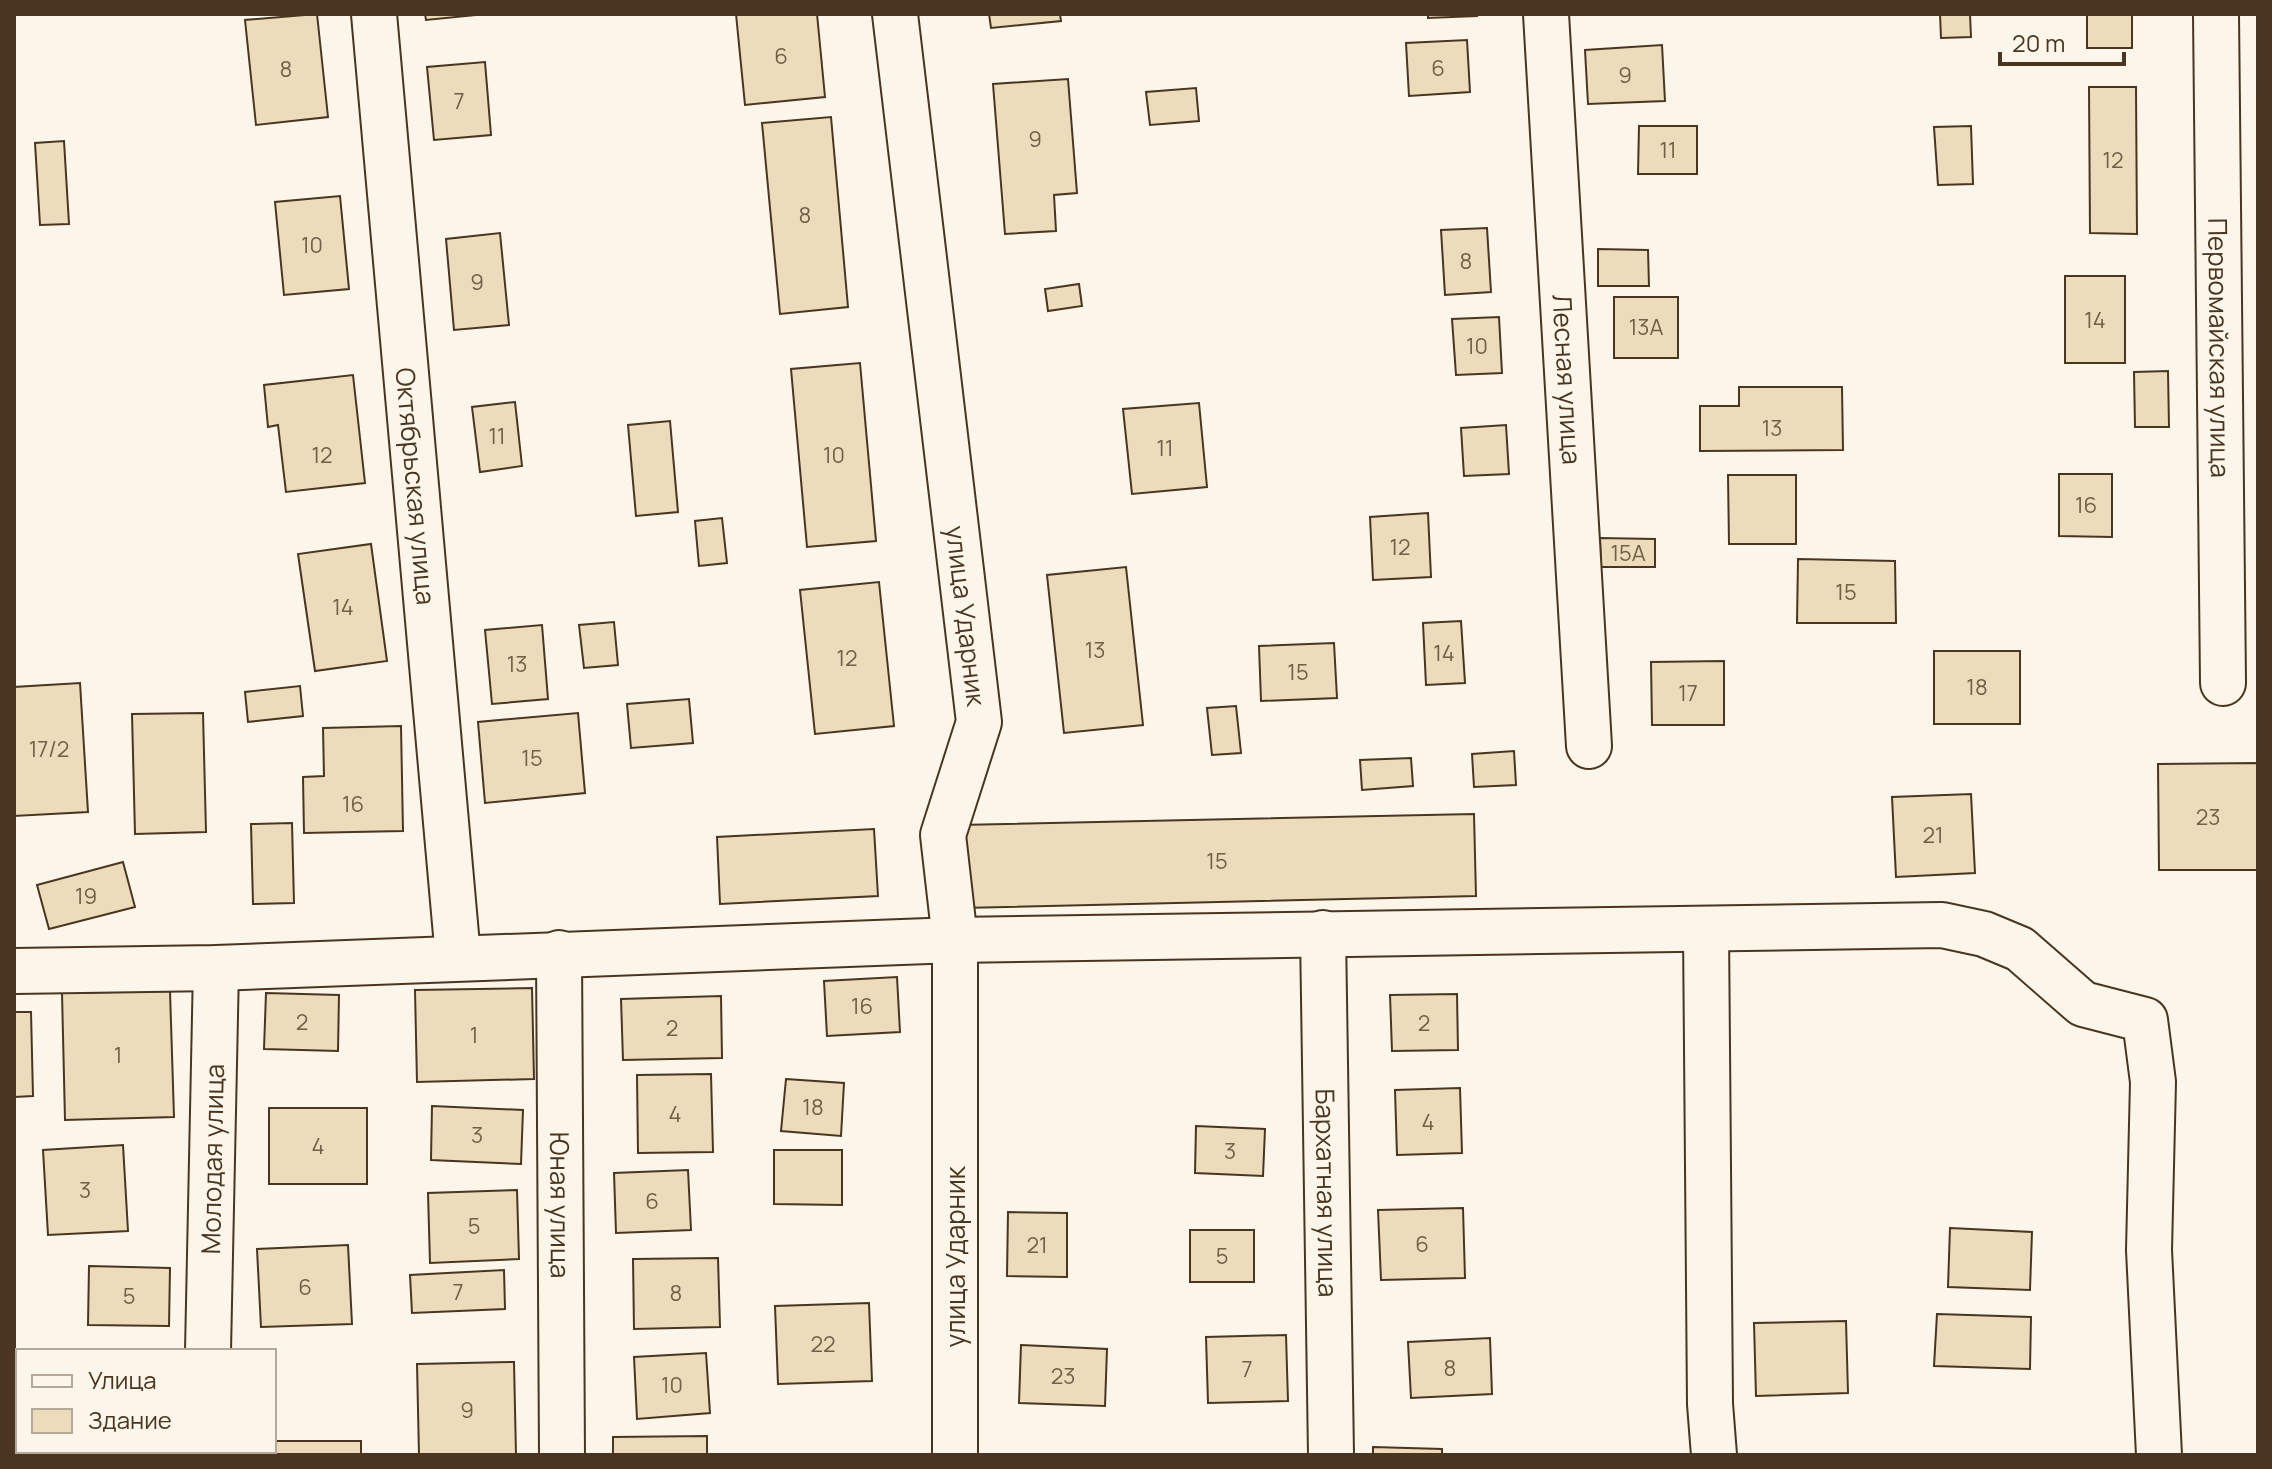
<svg xmlns="http://www.w3.org/2000/svg" width="2272" height="1469" viewBox="0 0 2272 1469" font-family="Manrope,sans-serif">
<style>
.building{fill:#ecdcbc;stroke:#4a3520;stroke-width:2}
.lines{fill:none;stroke-linecap:round;stroke-linejoin:round}
.minor-casing{stroke:#4a3520;stroke-width:48}
.minor{stroke:#fbf6e9;stroke-width:44}
.labels{text-anchor:middle;dominant-baseline:central;stroke-width:6;stroke-linejoin:round;paint-order:stroke}
.number-label{font-size:22px;fill:#725f47}
.street-label{font-size:26px;fill:#4a3520;stroke:#fbf6e9}
</style>
<rect width="100%" height="100%" fill="#fbf6e9"/>
<!-- building -->
<g class="building">
<path d="M 317,14 L 328,117 L 256,125 L 245,20 Z"/>
<path d="M 425,14 L 486,14 L 426,20 Z"/>
<path d="M 736,14 L 817,14 L 825,97 L 745,105 Z"/>
<path d="M 989,14 L 1060,14 L 1061,21 L 991,28 Z"/>
<path d="M 1428,14 L 1477,14 L 1477,16 L 1428,18 Z"/>
<path d="M 1940,14 L 1970,14 L 1971,37 L 1941,38 Z"/>
<rect x="2087" y="14" width="45" height="34"/>
<path d="M 1467,40 L 1470,92 L 1409,96 L 1406,43 Z"/>
<path d="M 1662,45 L 1665,101 L 1588,104 L 1585,50 Z"/>
<path d="M 485,62 L 491,135 L 434,140 L 427,67 Z"/>
<path d="M 1068,79 L 1077,193 L 1054,195 L 1056,231 L 1005,234 L 993,84 Z"/>
<path d="M 2089,87 L 2136,87 L 2137,234 L 2090,233 Z"/>
<path d="M 1196,88 L 1199,121 L 1150,125 L 1146,92 Z"/>
<path d="M 831,117 L 848,307 L 780,314 L 762,123 Z"/>
<path d="M 1639,126 L 1697,126 L 1697,174 L 1638,174 Z"/>
<path d="M 1971,126 L 1973,184 L 1938,185 L 1934,127 Z"/>
<path d="M 64,141 L 69,224 L 40,225 L 35,143 Z"/>
<path d="M 340,196 L 349,289 L 284,295 L 275,202 Z"/>
<path d="M 1487,228 L 1491,292 L 1445,295 L 1441,230 Z"/>
<path d="M 500,233 L 509,325 L 454,330 L 446,239 Z"/>
<path d="M 1598,249 L 1648,250 L 1649,286 L 1598,286 Z"/>
<rect x="2065" y="276" width="60" height="87"/>
<path d="M 1079,284 L 1082,306 L 1048,311 L 1045,289 Z"/>
<rect x="1614" y="297" width="64" height="61"/>
<path d="M 1499,317 L 1502,373 L 1456,375 L 1452,319 Z"/>
<path d="M 860,363 L 876,541 L 807,547 L 791,369 Z"/>
<path d="M 2168,371 L 2169,427 L 2135,427 L 2134,372 Z"/>
<path d="M 353,375 L 365,483 L 286,492 L 278,425 L 268,427 L 264,385 Z"/>
<path d="M 1739,387 L 1842,387 L 1843,450 L 1700,451 L 1700,406 L 1739,406 Z"/>
<path d="M 515,402 L 522,466 L 480,472 L 472,407 Z"/>
<path d="M 1199,403 L 1207,487 L 1132,494 L 1123,409 Z"/>
<path d="M 670,421 L 678,512 L 636,516 L 628,425 Z"/>
<path d="M 1506,425 L 1509,474 L 1464,476 L 1461,428 Z"/>
<path d="M 2059,474 L 2112,474 L 2112,537 L 2059,536 Z"/>
<path d="M 1728,475 L 1796,475 L 1796,544 L 1729,544 Z"/>
<path d="M 1428,513 L 1431,577 L 1373,580 L 1370,517 Z"/>
<path d="M 722,518 L 727,563 L 699,566 L 695,521 Z"/>
<path d="M 1600,538 L 1655,539 L 1655,567 L 1601,567 Z"/>
<path d="M 371,544 L 387,661 L 315,671 L 298,554 Z"/>
<path d="M 1798,559 L 1895,561 L 1896,623 L 1797,623 Z"/>
<path d="M 1126,567 L 1143,725 L 1064,733 L 1047,575 Z"/>
<path d="M 879,582 L 894,726 L 815,734 L 800,590 Z"/>
<path d="M 1461,621 L 1465,683 L 1426,685 L 1423,623 Z"/>
<path d="M 614,622 L 618,665 L 584,668 L 579,625 Z"/>
<path d="M 542,625 L 548,699 L 492,704 L 485,630 Z"/>
<path d="M 1334,643 L 1337,698 L 1261,701 L 1259,646 Z"/>
<rect x="1934" y="651" width="86" height="73"/>
<path d="M 1724,661 L 1724,725 L 1652,725 L 1651,662 Z"/>
<path d="M 80,683 L 88,812 L 14,816 L 14,687 Z"/>
<path d="M 300,686 L 303,716 L 248,722 L 245,692 Z"/>
<path d="M 689,699 L 693,743 L 631,748 L 627,704 Z"/>
<path d="M 1236,706 L 1241,753 L 1212,755 L 1207,708 Z"/>
<path d="M 203,713 L 206,832 L 135,834 L 132,714 Z"/>
<path d="M 578,713 L 585,793 L 485,803 L 478,722 Z"/>
<path d="M 401,726 L 403,831 L 304,833 L 303,777 L 324,776 L 323,728 Z"/>
<path d="M 1514,751 L 1516,785 L 1474,787 L 1472,754 Z"/>
<path d="M 1411,758 L 1413,786 L 1362,790 L 1360,760 Z"/>
<path d="M 2258,763 L 2258,870 L 2159,870 L 2158,764 Z"/>
<path d="M 1971,794 L 1975,873 L 1896,877 L 1892,797 Z"/>
<path d="M 1474,814 L 1476,896 L 961,908 L 959,825 Z"/>
<path d="M 292,823 L 294,903 L 253,904 L 251,824 Z"/>
<path d="M 874,829 L 878,896 L 720,904 L 717,837 Z"/>
<path d="M 123,862 L 135,907 L 49,929 L 37,885 Z"/>
<path d="M 897,977 L 900,1032 L 827,1036 L 824,981 Z"/>
<path d="M 532,988 L 534,1079 L 417,1082 L 415,990 Z"/>
<path d="M 170,991 L 174,1117 L 65,1120 L 62,993 Z"/>
<path d="M 266,993 L 339,995 L 338,1051 L 264,1049 Z"/>
<path d="M 1457,994 L 1458,1050 L 1392,1051 L 1390,995 Z"/>
<path d="M 721,996 L 722,1058 L 623,1060 L 621,999 Z"/>
<path d="M 14,1012 L 31,1012 L 33,1096 L 14,1097 Z"/>
<path d="M 711,1074 L 713,1152 L 638,1153 L 637,1075 Z"/>
<path d="M 786,1079 L 844,1083 L 841,1136 L 781,1131 Z"/>
<path d="M 1460,1088 L 1462,1153 L 1397,1155 L 1395,1090 Z"/>
<path d="M 432,1106 L 523,1110 L 521,1164 L 431,1160 Z"/>
<rect x="269" y="1108" width="98" height="76"/>
<path d="M 1196,1126 L 1265,1129 L 1263,1176 L 1195,1173 Z"/>
<path d="M 123,1145 L 128,1231 L 48,1235 L 43,1150 Z"/>
<path d="M 774,1150 L 842,1150 L 842,1205 L 774,1204 Z"/>
<path d="M 688,1170 L 691,1230 L 616,1233 L 614,1173 Z"/>
<path d="M 517,1190 L 519,1259 L 430,1263 L 428,1193 Z"/>
<path d="M 1463,1208 L 1465,1278 L 1381,1280 L 1378,1210 Z"/>
<path d="M 1008,1212 L 1067,1213 L 1067,1277 L 1007,1276 Z"/>
<path d="M 1950,1228 L 2032,1232 L 2030,1290 L 1948,1287 Z"/>
<rect x="1190" y="1230" width="64" height="52"/>
<path d="M 348,1245 L 352,1324 L 261,1327 L 257,1249 Z"/>
<path d="M 718,1258 L 720,1327 L 634,1329 L 633,1259 Z"/>
<path d="M 89,1266 L 170,1268 L 169,1326 L 88,1325 Z"/>
<path d="M 504,1270 L 505,1309 L 412,1313 L 410,1275 Z"/>
<path d="M 869,1303 L 872,1381 L 778,1384 L 775,1306 Z"/>
<path d="M 1937,1314 L 2031,1317 L 2030,1369 L 1934,1366 Z"/>
<path d="M 1846,1321 L 1848,1393 L 1756,1396 L 1754,1323 Z"/>
<path d="M 1286,1335 L 1288,1401 L 1208,1403 L 1206,1337 Z"/>
<path d="M 1490,1338 L 1492,1394 L 1411,1398 L 1408,1342 Z"/>
<path d="M 1021,1345 L 1107,1349 L 1105,1406 L 1019,1403 Z"/>
<path d="M 706,1353 L 710,1413 L 637,1419 L 634,1357 Z"/>
<path d="M 514,1362 L 516,1455 L 419,1455 L 417,1364 Z"/>
<path d="M 707,1436 L 707,1455 L 613,1455 L 613,1437 Z"/>
<path d="M 274,1441 L 361,1441 L 361,1455 L 261,1455 L 261,1451 L 274,1451 Z"/>
<path d="M 1373,1447 L 1442,1449 L 1442,1455 L 1373,1455 Z"/>
</g>
<g class="lines">
<!-- minor casing -->
<g class="minor-casing">
<g id="minor">
<path id="s1" d="M 374,14 L 458,957"/>
<path id="s2" d="M 895,14 L 979,722 L 943,835 L 955,940 L 955,1455"/>
<path id="s3" d="M 1546,14 L 1589,746"/>
<path id="s4" d="M 2216,14 L 2223,683"/>
<path d="M 1706,929 L 1710,1404 L 1714,1455"/>
<path id="s5" d="M 1323,933 L 1331,1455"/>
<path id="s6" d="M 559,953 L 562,1455"/>
<path d="M 14,971 L 216,968 L 955,940 L 1942,925 L 1984,934 L 2020,949 L 2083,1004 L 2145,1020 L 2153,1082 L 2149,1250 L 2159,1455"/>
<path id="s7" d="M 208,1351 L 216,968"/>
<path d="M 206,1455 L 206,1451"/>
</g>
</g>
<!-- minor -->
<use href="#minor" class="minor"/>
</g>
<g class="labels">
<!-- number labels -->
<g class="number-label">
<text x="781" y="56">6</text>
<text x="1438" y="68">6</text>
<text x="286" y="69">8</text>
<text x="1625" y="75">9</text>
<text x="459" y="101">7</text>
<text x="1035" y="139">9</text>
<text x="1668" y="150">11</text>
<text x="2113" y="160">12</text>
<text x="805" y="215">8</text>
<text x="312" y="245">10</text>
<text x="1466" y="261">8</text>
<text x="477" y="282">9</text>
<text x="2095" y="320">14</text>
<text x="1646" y="327">13А</text>
<text x="1477" y="346">10</text>
<text x="1772" y="428">13</text>
<text x="497" y="436">11</text>
<text x="1165" y="448">11</text>
<text x="322" y="455">12</text>
<text x="834" y="455">10</text>
<text x="2086" y="505">16</text>
<text x="1400" y="547">12</text>
<text x="1628" y="553">15А</text>
<text x="1846" y="592">15</text>
<text x="343" y="607">14</text>
<text x="1095" y="650">13</text>
<text x="1444" y="653">14</text>
<text x="847" y="658">12</text>
<text x="517" y="664">13</text>
<text x="1298" y="672">15</text>
<text x="1977" y="687">18</text>
<text x="1688" y="693">17</text>
<text x="49" y="749">17/2</text>
<text x="532" y="758">15</text>
<text x="353" y="804">16</text>
<text x="2208" y="817">23</text>
<text x="1933" y="835">21</text>
<text x="1217" y="861">15</text>
<text x="86" y="896">19</text>
<text x="862" y="1006">16</text>
<text x="302" y="1022">2</text>
<text x="1424" y="1023">2</text>
<text x="672" y="1028">2</text>
<text x="474" y="1035">1</text>
<text x="118" y="1055">1</text>
<text x="813" y="1107">18</text>
<text x="675" y="1114">4</text>
<text x="1428" y="1122">4</text>
<text x="477" y="1135">3</text>
<text x="318" y="1146">4</text>
<text x="1230" y="1151">3</text>
<text x="85" y="1190">3</text>
<text x="652" y="1201">6</text>
<text x="474" y="1226">5</text>
<text x="1422" y="1244">6</text>
<text x="1037" y="1245">21</text>
<text x="1222" y="1256">5</text>
<text x="305" y="1287">6</text>
<text x="458" y="1292">7</text>
<text x="676" y="1293">8</text>
<text x="129" y="1296">5</text>
<text x="823" y="1344">22</text>
<text x="1450" y="1368">8</text>
<text x="1247" y="1369">7</text>
<text x="1063" y="1376">23</text>
<text x="672" y="1385">10</text>
<text x="467" y="1410">9</text>
</g>
<!-- street labels -->
<g class="street-label">
<text stroke="none"><textPath href="#s4" startOffset="334">Первомайская улица</textPath></text>
<text stroke="none"><textPath href="#s3" startOffset="366">Лесная улица</textPath></text>
<text stroke="none"><textPath href="#s1" startOffset="474">Октябрьская улица</textPath></text>
<text stroke="none"><textPath href="#s2" startOffset="606">улица Ударник</textPath></text>
<text stroke="none"><textPath href="#s7" startOffset="192">Молодая улица</textPath></text>
<text stroke="none"><textPath href="#s5" startOffset="260">Бархатная улица</textPath></text>
<text stroke="none"><textPath href="#s6" startOffset="252">Юная улица</textPath></text>
<text transform="translate(955 1257) rotate(-90)">улица Ударник</text>
</g>
</g>
<!-- border -->
<rect width="2272" height="1469" fill="none" stroke="#4a3520" stroke-width="32"/>
<!-- legend -->
<rect x="16" y="1349" width="260" height="104" fill="#fbf6e9" stroke="#b4a999" stroke-width="2"/>
<rect x="32" y="1375" width="40" height="12" fill="#fbf6e9" stroke="#b4a999" stroke-width="2"/>
<text x="88" y="1389" font-size="24" fill="#4a3520">Улица</text>
<rect x="32" y="1409" width="40" height="24" fill="#ecdcbc" stroke="#b4a999" stroke-width="2"/>
<text x="88" y="1429" font-size="24" fill="#4a3520">Здание</text>
<!-- scale -->
<path d="M2000 52v12h124v-12" fill="none" stroke="#4a3520" stroke-width="4"/>
<text x="2012" y="52" font-size="24" fill="#4a3520" stroke="#fbf6e9" stroke-width="6" paint-order="stroke">20 m</text>
</svg>
